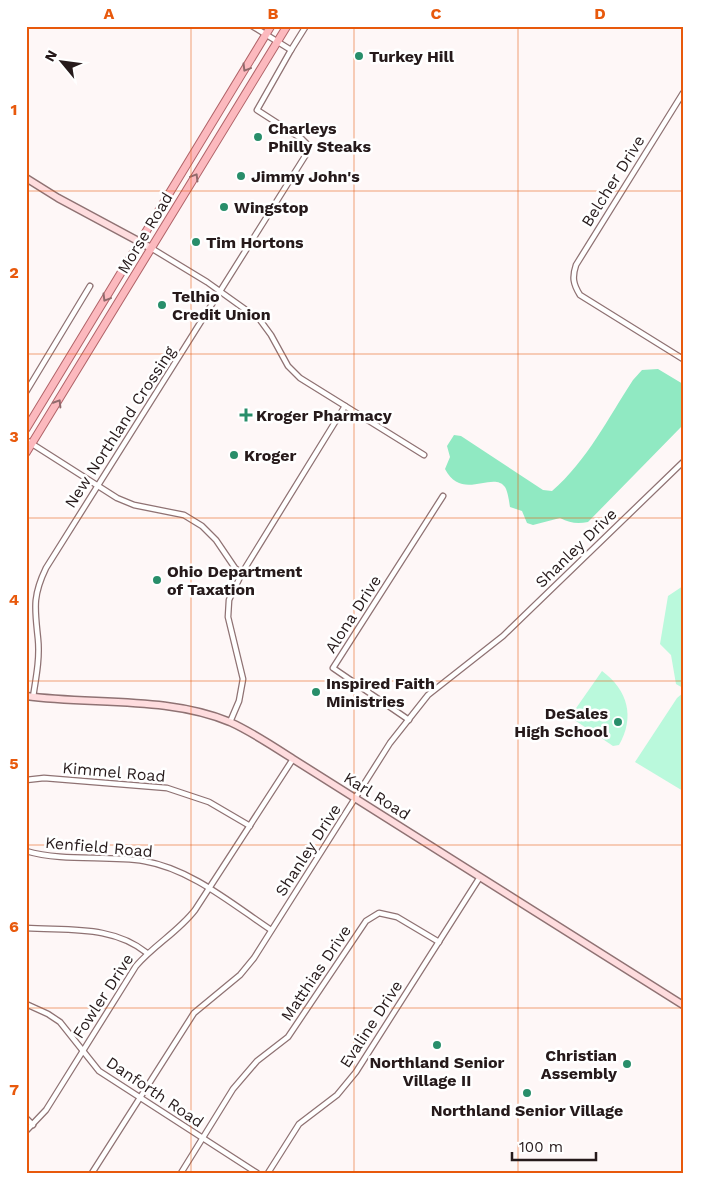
<svg xmlns="http://www.w3.org/2000/svg" width="709" height="1199" viewBox="0 0 709 1199" font-family="'Work Sans',sans-serif">
<style>
.grass{fill:#baf9dc}
.water{fill:#90e9c2}
.lines{fill:none;stroke-linecap:round;stroke-linejoin:round}
.street-casing{stroke:#8f7273;stroke-width:7}
.secondary-casing{stroke:#8f7273;stroke-width:9}
.primary-casing{stroke:#b06368;stroke-width:9}
.street{stroke:#fff;stroke-width:4.5}
.secondary{stroke:#fedcde;stroke-width:6}
.primary{stroke:#fcb9be;stroke-width:7}
.oneway{stroke:#916a6c}
.grid{fill:none;stroke:#e8590c;stroke-width:1;stroke-opacity:0.55}
.poi-dot{fill:#288e6a;stroke:#fff;stroke-width:2}
.labels{text-anchor:middle;dominant-baseline:central;stroke-width:5;stroke-linejoin:round;paint-order:stroke}
.poi-label{font-size:16px;font-weight:bold;fill:#261a1b;stroke:#fff;text-anchor:start}
.street-label{font-size:16px;fill:#261a1b;stroke:#fff}
.neatline{fill:none;stroke:#e8590c;stroke-width:2}
.grid-label{font-size:16px;text-anchor:middle;font-weight:bold;fill:#e8590c}
</style>
<rect width="100%" height="100%" fill="#fef7f7"/>
<!-- grass -->
<g class="grass">
<path d="M 683,586 L 683,688 L 676,684 L 671,655 L 660,644 L 668,596 Z"/>
<path d="M 602,671 C 628,690 635,717 619,745 L 613,746 L 573,719 L 572,714 Z"/>
<path d="M 683,693 L 683,791 L 635,762 L 677,698 Z"/>
</g>
<!-- water -->
<path class="water" d="M 658,369 L 683,384 L 683,425 L 588,522 C 577,524 570,523 560,518 L 533,525 L 527,523 L 522,511 L 510,507 C 509,501 508,492 505,487 C 493,470 462,502 445,469 L 450,457 L 447,446 L 454,435 L 461,436 L 543,490 L 552,491 C 587,461 608,418 633,380 L 642,370 Z"/>
<g class="lines">
<!-- street casing -->
<g class="street-casing">
<g id="street">
<path d="M 252,26 L 291,50 L 306,26"/>
<path d="M 683,93 L 576,265 C 572,277 573,284 580,295 L 683,359"/>
<path d="M 151,248 L 207,282 L 260,320 L 271,335 L 288,366 L 300,378 L 424,455"/>
<path d="M 26,392 L 90,286"/>
<path d="M 26,440 L 117,498 L 134,505 L 184,515 L 202,526 L 216,540 L 235,568 L 242,573"/>
<path d="M 33,697 C 36,678 40,658 38,639 C 35,609 32,597 46,568 L 307,153 L 307,144 L 302,139 L 257,110 L 291,50"/>
<path d="M 409,720 L 333,668 L 443,496"/>
<path d="M 230,722 L 239,701 L 243,679 L 228,617 L 229,600 L 242,573 L 345,406"/>
<path d="M 26,780 L 44,778 L 167,788 L 209,802 L 250,826"/>
<path d="M 26,851 C 64,862 105,855 144,861 C 191,869 232,904 271,930"/>
<path d="M 26,928 C 69,931 112,925 147,953"/>
<path d="M 26,1004 L 48,1014 L 60,1022 L 99,1071 L 257,1173"/>
<path d="M 26,1118 L 33,1125"/>
<path d="M 26,1131 L 46,1110 L 136,966 C 154,945 178,932 195,910 L 293,759"/>
<path d="M 92,1173 L 194,1013 L 240,975 L 254,958 L 390,743 L 428,695 L 503,636 L 683,462"/>
<path d="M 181,1173 L 233,1089 L 257,1061 L 288,1037 L 366,921 L 379,913 L 397,917 L 439,942"/>
<path d="M 268,1173 L 299,1124 L 337,1095 L 356,1072 L 480,877"/>
</g>
</g>
<!-- secondary casing -->
<g class="secondary-casing">
<g id="secondary">
<path d="M 26,178 L 58,198 L 151,248"/>
<path d="M 26,696 C 93,705 167,696 230,722 C 252,732 273,746 293,759 L 683,1005"/>
</g>
</g>
<!-- primary casing -->
<g class="primary-casing">
<g id="primary">
<path d="M 26,429 L 271,26"/>
<path d="M 26,453 L 287,26"/>
</g>
</g>
<!-- street -->
<use href="#street" class="street"/>
<!-- secondary -->
<use href="#secondary" class="secondary"/>
<!-- primary -->
<use href="#primary" class="primary"/>
</g>
<!-- one-way arrows -->
<defs><path id="oneway-chevron" d="M-2-3.5L2.5 0L-2 3.5" fill="none" stroke-width="1.6" stroke-linecap="round" stroke-linejoin="round" transform="scale(1.25)"/></defs>
<g class="oneway">
<use href="#oneway-chevron" transform="translate(246 68) rotate(121)"/>
<use href="#oneway-chevron" transform="translate(195 177) rotate(-59)"/>
<use href="#oneway-chevron" transform="translate(106 298) rotate(121)"/>
<use href="#oneway-chevron" transform="translate(58 403) rotate(-58)"/>
</g>
<!-- grid -->
<path class="grid" d="M 191,26 L 191,1173M 354,26 L 354,1173M 518,26 L 518,1173M 26,191 L 683,191M 26,354 L 683,354M 26,518 L 683,518M 26,681 L 683,681M 26,845 L 683,845M 26,1008 L 683,1008"/>
<!-- markers -->
<g class="poi-dot">
<circle cx="359" cy="56" r="5"/>
<circle cx="258" cy="137" r="5"/>
<circle cx="241" cy="176" r="5"/>
<circle cx="224" cy="207" r="5"/>
<circle cx="196" cy="242" r="5"/>
<circle cx="162" cy="305" r="5"/>
<path d="M243.5 407.5h5v5h5v5h-5v5h-5v-5h-5v-5h5z"/>
<circle cx="234" cy="455" r="5"/>
<circle cx="157" cy="580" r="5"/>
<circle cx="316" cy="692" r="5"/>
<circle cx="618" cy="722" r="5"/>
<circle cx="437" cy="1045" r="5"/>
<circle cx="627" cy="1064" r="5"/>
<circle cx="527" cy="1093" r="5"/>
</g>
<g class="labels">
<!-- poi labels -->
<g class="poi-label">
<text x="369" y="56">Turkey Hill</text>
<text x="268" y="128">Charleys<tspan x="268" dy="18">Philly Steaks</tspan></text>
<text x="251" y="176">Jimmy John's</text>
<text x="234" y="207">Wingstop</text>
<text x="206" y="242">Tim Hortons</text>
<text x="172" y="296">Telhio<tspan x="172" dy="18">Credit Union</tspan></text>
<text x="256" y="415">Kroger Pharmacy</text>
<text x="244" y="455">Kroger</text>
<text x="167" y="571">Ohio Department<tspan x="167" dy="18">of Taxation</tspan></text>
<text x="326" y="683">Inspired Faith<tspan x="326" dy="18">Ministries</tspan></text>
<text x="608" y="713" text-anchor="end">DeSales<tspan x="608" dy="18">High School</tspan></text>
<text x="617" y="1055" text-anchor="end">Christian<tspan x="617" dy="18">Assembly</tspan></text>
<text x="437" y="1062" text-anchor="middle">Northland Senior<tspan x="437" dy="18">Village II</tspan></text>
<text x="527" y="1110" text-anchor="middle">Northland Senior Village</text>
</g>
<!-- street labels -->
<g class="street-label">
<text transform="translate(613 181) rotate(-58)">Belcher Drive</text>
<text transform="translate(145 233) rotate(-59)">Morse Road</text>
<text transform="translate(120 427) rotate(-57)">New Northland Crossing</text>
<text transform="translate(576 548) rotate(-44)">Shanley Drive</text>
<text transform="translate(353 614) rotate(-57)">Alona Drive</text>
<text transform="translate(114 772) rotate(5)">Kimmel Road</text>
<text transform="translate(377 796) rotate(32)">Karl Road</text>
<text transform="translate(99 847) rotate(5)">Kenfield Road</text>
<text transform="translate(308 850) rotate(-57)">Shanley Drive</text>
<text transform="translate(316 973) rotate(-56)">Matthias Drive</text>
<text transform="translate(103 996) rotate(-57)">Fowler Drive</text>
<text transform="translate(371 1024) rotate(-57)">Evaline Drive</text>
<text transform="translate(155 1092) rotate(34)">Danforth Road</text>
</g>
</g>
<!-- border -->
<rect width="709" height="1199" fill="none" stroke="#ffffff" stroke-width="55"/>
<!-- north arrow -->
<g transform="translate(62 62) rotate(299)" stroke="#ffffff" stroke-width="4" paint-order="stroke">
<path d="M0-4L9 19L0 12L-9 19Z" fill="#261a1b"/>
<text y="-8" font-size="14" font-weight="bold" text-anchor="middle" fill="#261a1b">N</text>
</g>
<!-- scale -->
<path d="M512 1152v8h84v-8" fill="none" stroke="#261a1b" stroke-width="2.5"/>
<text x="519" y="1152" font-size="15" fill="#261a1b" stroke="#ffffff" stroke-width="4" paint-order="stroke">100 m</text>
<rect x="28" y="28" width="654" height="1144" class="neatline"/>
<g class="grid-label">
<text x="109" y="19">A</text>
<text x="273" y="19">B</text>
<text x="436" y="19">C</text>
<text x="600" y="19">D</text>
<text x="14" y="115">1</text>
<text x="14" y="278">2</text>
<text x="14" y="442">3</text>
<text x="14" y="605">4</text>
<text x="14" y="769">5</text>
<text x="14" y="932">6</text>
<text x="14" y="1095">7</text>
</g>
</svg>
